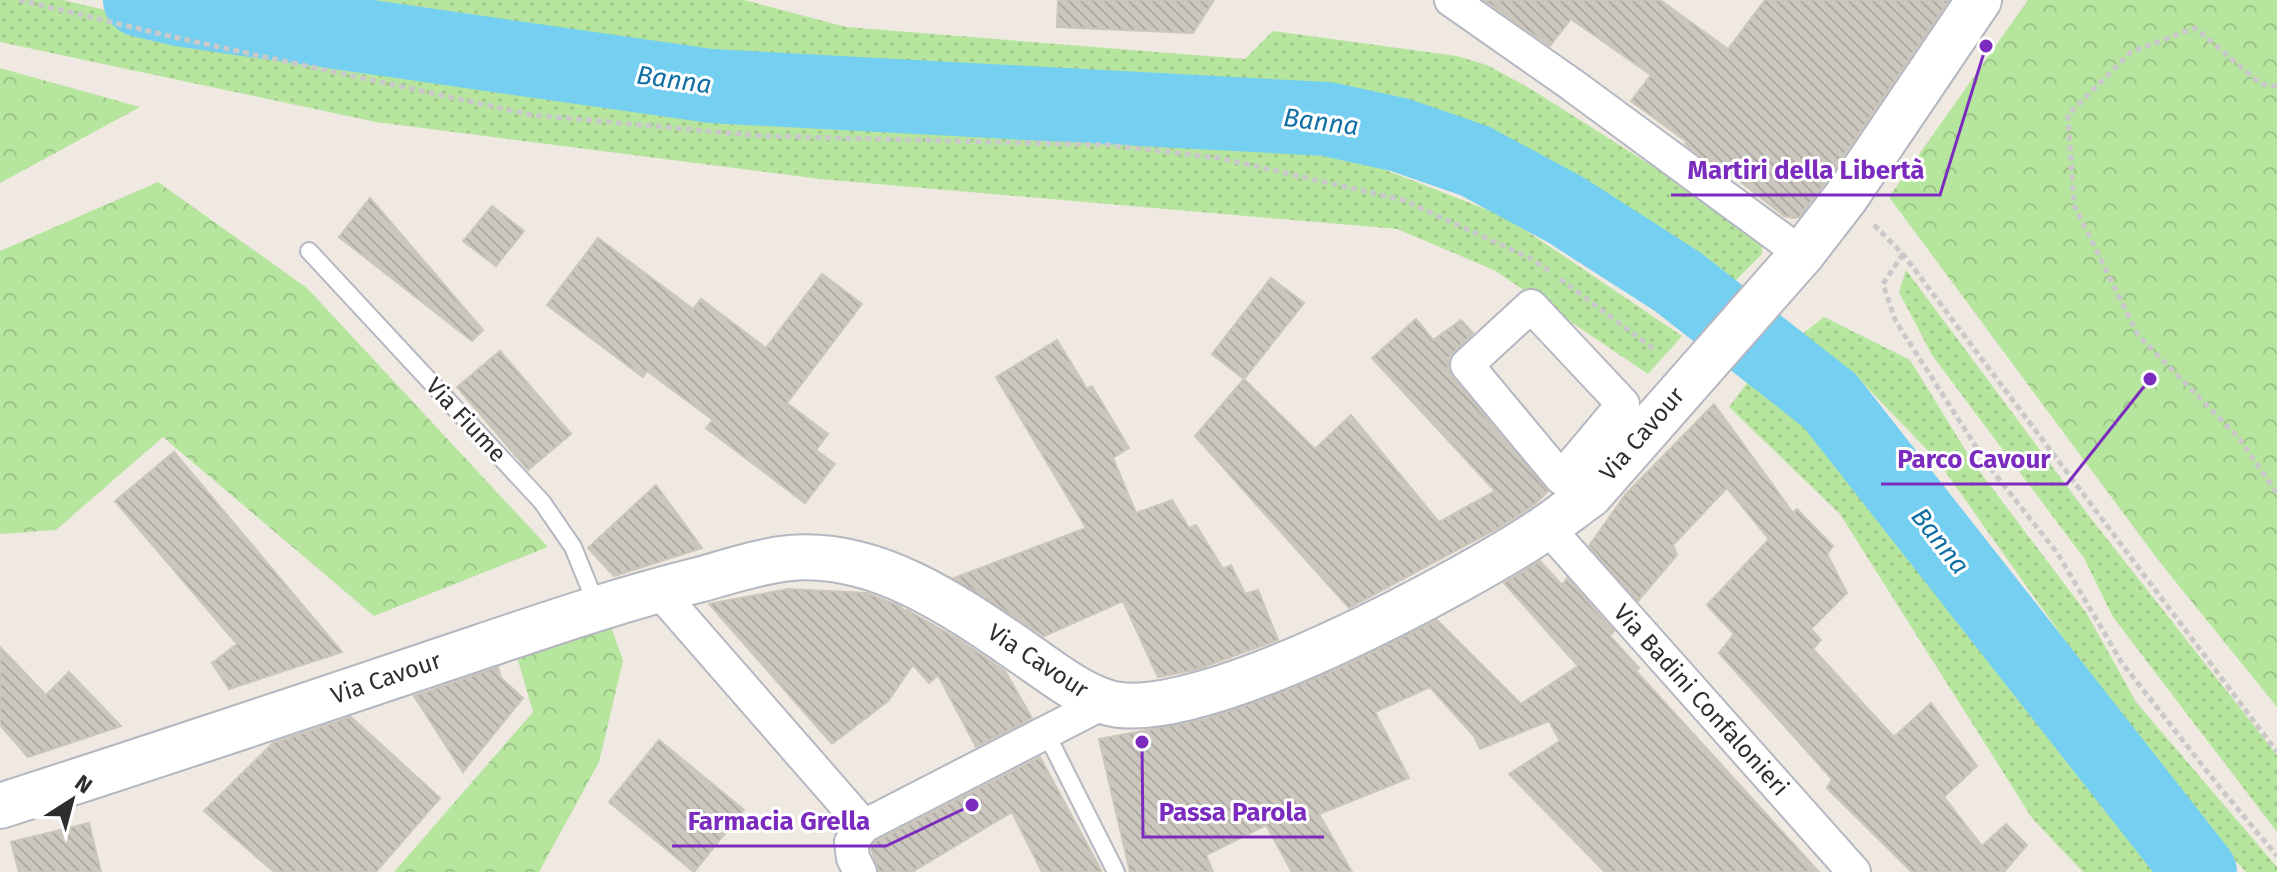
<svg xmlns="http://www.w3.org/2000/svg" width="2277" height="872" viewBox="0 0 2277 872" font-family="'Fira Sans',sans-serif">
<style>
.grass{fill:url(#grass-dots)}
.forest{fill:url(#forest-crowns)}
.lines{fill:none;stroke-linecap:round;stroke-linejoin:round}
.river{stroke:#75cff0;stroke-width:74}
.building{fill:url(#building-back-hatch);stroke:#cbc5ba;stroke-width:2}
.lane-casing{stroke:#b4b7c1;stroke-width:20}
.street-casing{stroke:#b4b7c1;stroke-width:36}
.secondary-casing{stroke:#b4b7c1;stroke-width:48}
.path{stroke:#c9c9c9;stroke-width:5;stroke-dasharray:6 4;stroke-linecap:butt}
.lane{stroke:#fff;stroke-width:16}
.street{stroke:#fff;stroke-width:32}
.secondary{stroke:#fff;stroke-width:44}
.labels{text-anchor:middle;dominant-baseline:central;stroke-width:6;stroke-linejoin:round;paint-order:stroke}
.street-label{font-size:24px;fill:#2e2e2e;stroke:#fff}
.water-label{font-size:26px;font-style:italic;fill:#0d6fa3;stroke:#fff}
.leader{fill:none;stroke:#7b2cbf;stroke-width:3}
.callout-dot{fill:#7b2cbf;stroke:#fff;stroke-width:3}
.callout-label{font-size:26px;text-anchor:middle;font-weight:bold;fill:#7b2cbf;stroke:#fff;stroke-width:6;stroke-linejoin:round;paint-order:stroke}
</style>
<defs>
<pattern id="grass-dots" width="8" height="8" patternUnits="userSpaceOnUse" patternTransform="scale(2)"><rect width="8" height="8" fill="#b6e59e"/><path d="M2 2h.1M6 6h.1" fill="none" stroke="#9dc588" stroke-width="1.8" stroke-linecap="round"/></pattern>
<pattern id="forest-crowns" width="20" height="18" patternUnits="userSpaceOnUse" patternTransform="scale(2)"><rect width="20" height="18" fill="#b6e59e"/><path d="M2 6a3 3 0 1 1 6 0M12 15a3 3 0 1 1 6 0" fill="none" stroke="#9dc588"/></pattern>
<pattern id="building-back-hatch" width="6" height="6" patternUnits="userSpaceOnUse" patternTransform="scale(2)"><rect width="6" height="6" fill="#cbc7bf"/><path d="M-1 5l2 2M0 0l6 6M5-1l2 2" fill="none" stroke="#afaba4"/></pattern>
</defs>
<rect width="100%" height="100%" fill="#efe9e1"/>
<!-- grass -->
<g class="grass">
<path d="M 0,0 L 63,0 L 164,24 L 507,83 L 767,104 L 1133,126 L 1342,153 L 1506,217 L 1682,336 L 1648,374 L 1494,270 L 1397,229 L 820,179 L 376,122 L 0,42 Z"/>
<path d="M 246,0 L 744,0 L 846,27 L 1245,59 L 1273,31 L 1457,56 L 1487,65 L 1531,89 L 1761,235 L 1762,254 L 1727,289 L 1445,114 L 1396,104 L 1240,104 L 795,73 Z"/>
<path d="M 1906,270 L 2089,516 L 2277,755 L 2277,832 L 2113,617 L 2084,558 L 1932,355 L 1899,292 Z"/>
<path d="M 1824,317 L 1910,360 L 1974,464 L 2087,614 L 2136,702 L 2277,867 L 2277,872 L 2246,872 L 2176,797 L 1937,460 L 1858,378 L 1786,347 Z"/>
<path d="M 1753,375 L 1833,430 L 1958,581 L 2165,872 L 2083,872 L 2032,818 L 1840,514 L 1729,407 Z"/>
</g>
<!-- forest -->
<g class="forest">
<path d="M 2028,0 L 2277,0 L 2277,707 L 2158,560 L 1889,197 Z"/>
<path d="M 0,68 L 140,107 L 0,183 Z"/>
<path d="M 158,182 L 307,288 L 548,547 L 374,616 L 163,437 L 56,530 L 0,534 L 0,251 Z"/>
<path d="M 608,618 L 623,661 L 599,762 L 539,872 L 394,872 L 533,712 L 515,650 Z"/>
</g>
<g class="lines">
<!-- river -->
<path class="river" d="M 140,0 L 183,10 L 711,86 L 1327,119 L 1400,135 L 1475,161 L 1566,210 L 1678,282 L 1830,401 L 2200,872"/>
</g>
<!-- building -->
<g class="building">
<path d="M 1058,0 L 1214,0 L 1193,33 L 1057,27 Z"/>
<path d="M 1484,0 L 1660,0 L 1728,49 L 1765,0 L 1949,0 L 1826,182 L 1799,217 L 1793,218 L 1784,216 L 1713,160 L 1710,163 L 1685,144 L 1687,142 L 1631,101 L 1651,75 L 1571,19 L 1550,46 Z"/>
<path d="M 370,198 L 483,330 L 472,341 L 339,237 Z"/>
<path d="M 492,206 L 524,231 L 496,266 L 463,241 Z"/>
<path d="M 598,238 L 693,309 L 701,299 L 766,348 L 822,274 L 862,304 L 787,403 L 828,434 L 816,450 L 835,464 L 805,503 L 706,428 L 713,420 L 647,371 L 643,377 L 547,305 Z"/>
<path d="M 1271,278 L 1304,303 L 1244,379 L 1212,354 Z"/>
<path d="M 1416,319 L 1433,340 L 1461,320 L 1473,333 L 1449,358 L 1448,368 L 1452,377 L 1548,491 L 1533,506 L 1498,528 L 1349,608 L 1195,436 L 1244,379 L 1315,449 L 1351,415 L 1439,522 L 1495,491 L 1372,358 Z"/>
<path d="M 1057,340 L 1087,389 L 1092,386 L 1129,448 L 1113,458 L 1136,513 L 1172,500 L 1189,528 L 1196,525 L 1223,569 L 1231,565 L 1245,594 L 1258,590 L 1278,640 L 1195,670 L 1158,677 L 1123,601 L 1044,636 L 954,578 L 1086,528 L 996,377 Z"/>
<path d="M 500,351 L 571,434 L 528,470 L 457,387 Z"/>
<path d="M 1714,404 L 1793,513 L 1797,509 L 1833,546 L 1827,554 L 1847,593 L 1811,629 L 1821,640 L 1813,649 L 1894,737 L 1931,703 L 1977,766 L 1944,797 L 1982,846 L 2006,824 L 2027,845 L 2004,872 L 1912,872 L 1827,788 L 1832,779 L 1719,653 L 1734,634 L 1707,605 L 1769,539 L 1727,488 L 1673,545 L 1677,555 L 1638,601 L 1589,546 L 1625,495 Z"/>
<path d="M 174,452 L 342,652 L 229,689 L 212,663 L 237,644 L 115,501 Z"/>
<path d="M 656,485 L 702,548 L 614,576 L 588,548 Z"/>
<path d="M 1540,561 L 1562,585 L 1567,578 L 1614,631 L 1610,636 L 1639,668 L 1636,671 L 1819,872 L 1605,872 L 1509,774 L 1560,741 L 1549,721 L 1480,749 L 1474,736 L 1430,687 L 1375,712 L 1409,778 L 1319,814 L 1352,872 L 1292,872 L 1266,825 L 1206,855 L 1213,872 L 1130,872 L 1099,739 L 1206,719 L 1272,696 L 1342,667 L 1437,620 L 1521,704 L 1578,666 L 1504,583 Z"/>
<path d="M 788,589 L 867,593 L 900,606 L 905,611 L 907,610 L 958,639 L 1005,671 L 1032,718 L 976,747 L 938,675 L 929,683 L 913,665 L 888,701 L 832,744 L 709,604 Z"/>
<path d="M 0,647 L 46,695 L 69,672 L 121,726 L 28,757 L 0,725 Z"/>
<path d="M 498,667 L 501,678 L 523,698 L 463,772 L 414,696 Z"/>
<path d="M 351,717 L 440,798 L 376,872 L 274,872 L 204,811 L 273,743 Z"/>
<path d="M 659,740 L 744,810 L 694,872 L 609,802 Z"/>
<path d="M 1040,757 L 1102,872 L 1042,872 L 1012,812 L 912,872 L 879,872 L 871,848 L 876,841 Z"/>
<path d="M 89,823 L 101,872 L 19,872 L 11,842 Z"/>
</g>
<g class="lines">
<!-- lane casing -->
<g class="lane-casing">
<g id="lane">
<path d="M 309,251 L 542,502 L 573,547 L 597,606"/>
<path d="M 1045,731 L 1116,872"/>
</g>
</g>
<!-- street casing -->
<g class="street-casing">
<g id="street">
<path d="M 1451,0 L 1571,84 L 1802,254"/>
<path d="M 1531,306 L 1623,404 L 1561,478 L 1467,365 Z"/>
<path d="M 1547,527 L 1854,872"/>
<path d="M 658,590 L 864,826"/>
<path d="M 860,872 L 853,858 L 851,842 L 864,826 L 1105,702"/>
</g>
</g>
<!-- secondary casing -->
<g class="secondary-casing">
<path id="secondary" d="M 0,806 C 162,754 323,700 483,646 C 555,622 625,598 698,580 C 728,572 759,561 790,558 C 877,550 957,607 1025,654 C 1050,671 1077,693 1106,702 C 1193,731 1472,578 1548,526 C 1562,516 1576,505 1590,495 L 1802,254 L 1846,197 L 1979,0"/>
</g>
<!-- path -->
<g class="path">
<path d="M 19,0 L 178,38 L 532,115 L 762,136 L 1108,145 L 1220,158 L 1403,200 L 1530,258 L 1552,273"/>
<path d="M 2277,86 L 2261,84 L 2195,28 L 2131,52 L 2068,115 L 2074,205 L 2138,335 L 2238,437 L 2277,493"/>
<path d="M 1874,225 L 1903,254 L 2277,752"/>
<path d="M 1903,254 L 1883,284 L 1895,320 L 1987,464 L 2058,554 L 2122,663 L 2221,789 L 2277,856"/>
<path d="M 1560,279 L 1655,350"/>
</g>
<!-- lane -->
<use href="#lane" class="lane"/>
<!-- street -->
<use href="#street" class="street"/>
<!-- secondary -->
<use href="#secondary" class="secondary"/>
</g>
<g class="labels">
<!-- street labels -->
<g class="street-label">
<text transform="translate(466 420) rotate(47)">Via Fiume</text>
<text transform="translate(1642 434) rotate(-49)">Via Cavour</text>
<text transform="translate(1038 661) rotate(33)">Via Cavour</text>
<text transform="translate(386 678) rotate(-19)">Via Cavour</text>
<text transform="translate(1701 700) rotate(48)">Via Badini Confalonieri</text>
</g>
<!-- water labels -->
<g class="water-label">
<text transform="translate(674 80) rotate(8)">Banna</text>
<text transform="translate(1321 122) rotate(7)">Banna</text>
<text transform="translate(1940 541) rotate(52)">Banna</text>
</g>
</g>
<!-- callouts -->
<path class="leader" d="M1986 46L1940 195H1671M2150 379L2067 484H1881M1142 742L1143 837H1324M972 805L886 846H672"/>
<g class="callout-dot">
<circle cx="1986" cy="46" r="8"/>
<circle cx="2150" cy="379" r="8"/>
<circle cx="1142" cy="742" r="8"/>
<circle cx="972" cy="805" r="8"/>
</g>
<g class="callout-label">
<text x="1806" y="179">Martiri della Libertà</text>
<text x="1974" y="468">Parco Cavour</text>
<text x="1233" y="821">Passa Parola</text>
<text x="779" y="830">Farmacia Grella</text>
</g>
<!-- north arrow -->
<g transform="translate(72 800) rotate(36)" stroke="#ffffff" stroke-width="6" paint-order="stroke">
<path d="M0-6L14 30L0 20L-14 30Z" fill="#2e2e2e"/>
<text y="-12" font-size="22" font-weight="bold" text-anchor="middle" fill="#2e2e2e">N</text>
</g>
</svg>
